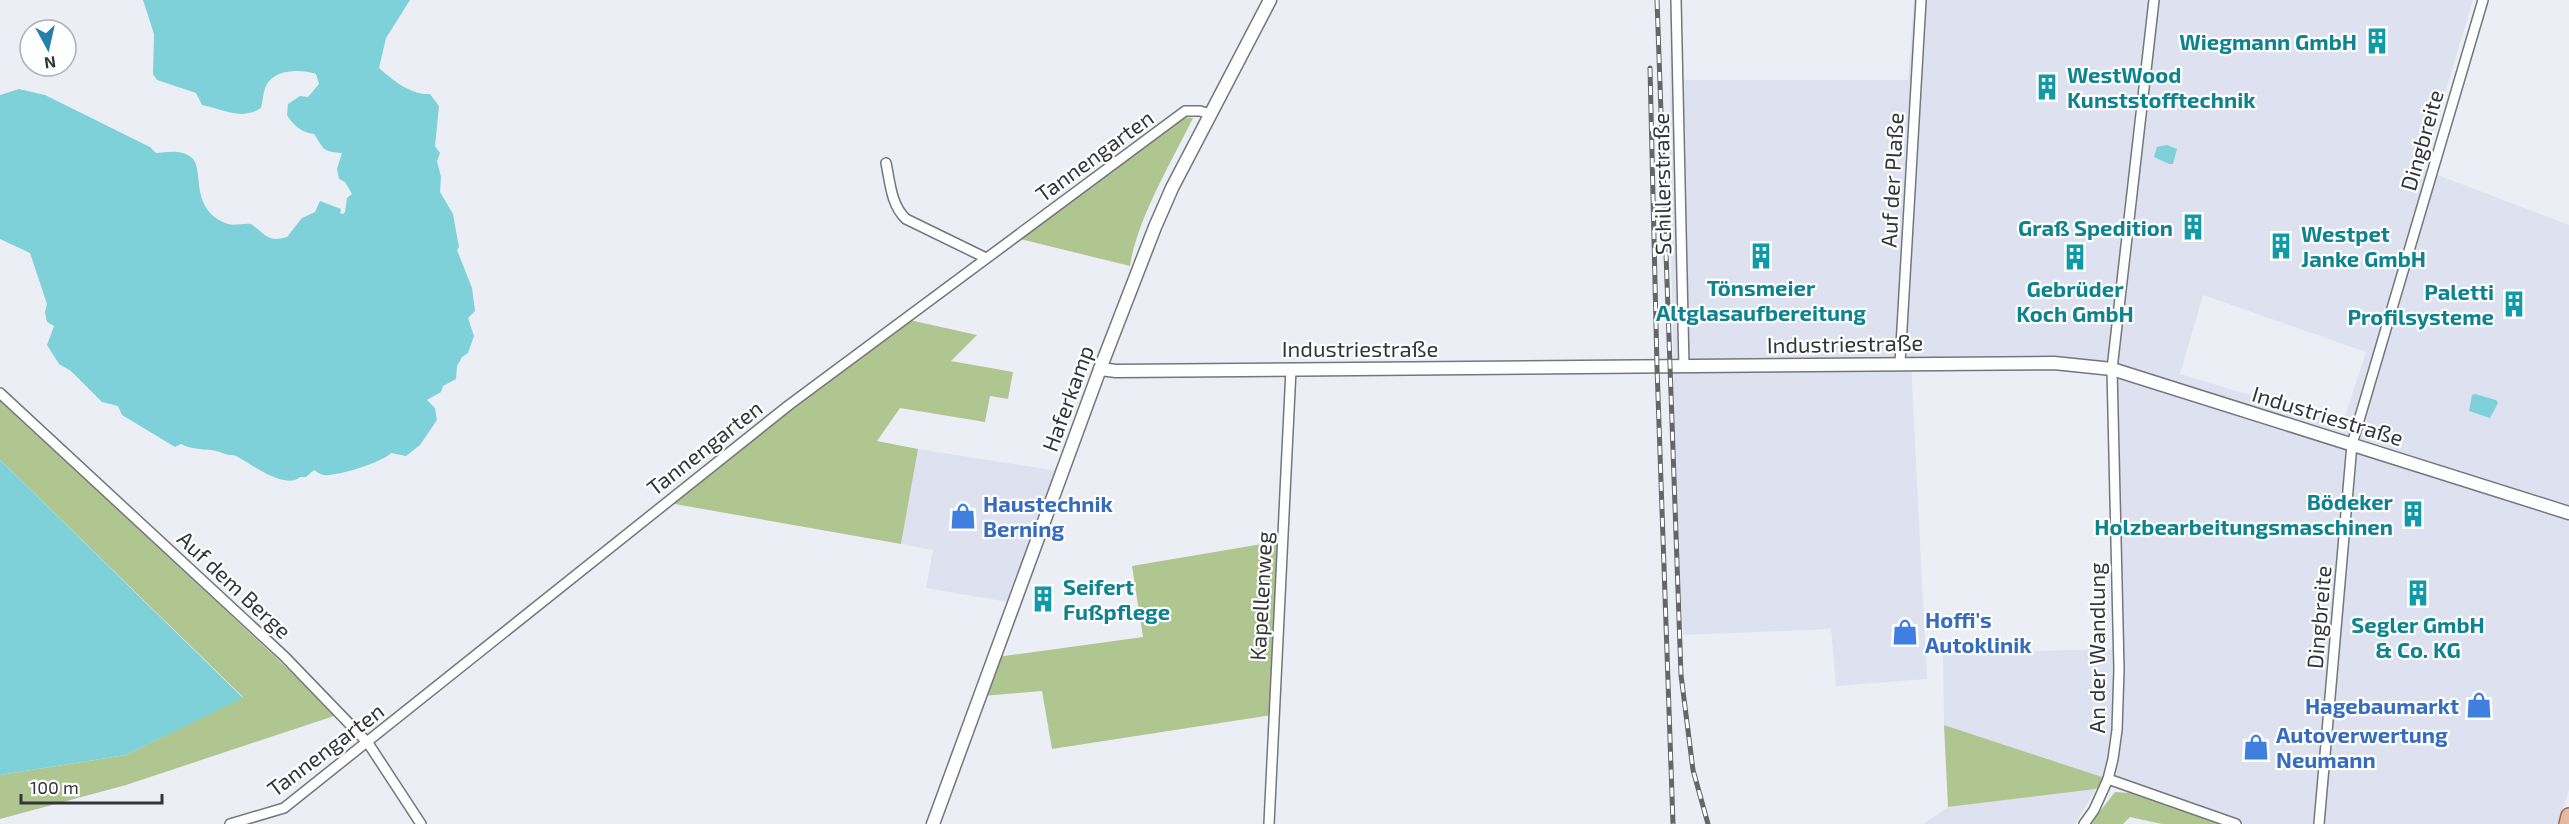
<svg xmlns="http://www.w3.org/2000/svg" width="2569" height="824" viewBox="0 0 2569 824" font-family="'Exo 2',sans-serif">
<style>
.built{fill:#dee1ef;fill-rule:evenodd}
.green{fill:#b0c691}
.water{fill:#7ed1d8}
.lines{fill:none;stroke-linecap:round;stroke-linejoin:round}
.minor-casing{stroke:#74767c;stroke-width:12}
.tertiary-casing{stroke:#74767c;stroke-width:15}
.primary-casing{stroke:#9d6b53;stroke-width:18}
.minor{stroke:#fff;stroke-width:9}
.tertiary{stroke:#fff;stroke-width:12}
.primary{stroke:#e6b8a0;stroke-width:15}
.rail-casing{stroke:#65666a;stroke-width:5}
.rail{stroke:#fff;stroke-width:3;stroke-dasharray:9;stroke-linecap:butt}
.labels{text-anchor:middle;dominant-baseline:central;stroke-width:4.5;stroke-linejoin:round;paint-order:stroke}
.culture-label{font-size:22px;font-weight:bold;fill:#0d838f;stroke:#fff;text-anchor:end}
.street-label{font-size:22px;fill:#343538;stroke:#fff}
.shop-label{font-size:22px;font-weight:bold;fill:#366cbe;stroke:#fff;text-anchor:start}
</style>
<rect width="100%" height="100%" fill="#eceef6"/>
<!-- built -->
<g class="built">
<path d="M 1671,0 L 1678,0 L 1679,80 L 1908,80 L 1914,0 L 2473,0 L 2422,169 L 2569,225 L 2569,789 L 2559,824 L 2235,824 L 1944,725 L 1943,653 L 2118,649 L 2112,370 L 1911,363 L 1927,679 L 1836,686 L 1831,629 L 1683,635 L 1675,500 L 1673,326 L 1669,199 ZM 2203,295 L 2366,352 L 2343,423 L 2180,374 Z"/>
<path d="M 918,449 L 1058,471 L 1014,603 L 926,588 L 933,550 L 901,544 Z"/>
<path d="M 2096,789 L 2075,824 L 1923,824 L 1948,807 Z"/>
</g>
<!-- green -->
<g class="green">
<path d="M 1183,117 L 1193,118 C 1172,161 1137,219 1130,266 L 1016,238 Z"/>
<path d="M 905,319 L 977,335 L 951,361 L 1013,372 L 1008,399 L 990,396 L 985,422 L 900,408 L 877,441 L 918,449 L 901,544 L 669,503 Z"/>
<path d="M 0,398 L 337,715 L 126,785 L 0,819 L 0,775 L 126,755 L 243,697 L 0,460 Z"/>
<path d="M 1280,541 L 1272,715 L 1052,749 L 1042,691 L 982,696 L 997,657 L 1143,637 L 1132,566 Z"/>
<path d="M 1944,725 L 2108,779 L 2096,789 L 1948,807 Z"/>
<path d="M 2115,792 L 2131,793 L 2221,824 L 2162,824 L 2130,817 L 2123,824 L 2090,824 Z"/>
</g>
<!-- water -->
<g class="water">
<path d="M 143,0 L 410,0 L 386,38 L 379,68 C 393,80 410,95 430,94 L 439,106 L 435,146 L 440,153 L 437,161 L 441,177 L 440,192 L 453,214 L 459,247 L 457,250 L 472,288 L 475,311 L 468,318 L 474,336 L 468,353 L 462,357 L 457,366 L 456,379 L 443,386 L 441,392 L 427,400 L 435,408 L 437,420 L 420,445 L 406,456 L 391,453 C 383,462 336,477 323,475 C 320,474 317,472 314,470 L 306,477 L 300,477 C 286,490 252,465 238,457 C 234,454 229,456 225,454 C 211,447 196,452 181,444 L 175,447 L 122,415 L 118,406 L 102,402 L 71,371 L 59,364 L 47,345 L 54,326 L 47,322 L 45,312 L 47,304 L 30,253 L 0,239 L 0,95 L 19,89 L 45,95 L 150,147 L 156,153 C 168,152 182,149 192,158 C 205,169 188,210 228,224 C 235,226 244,223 251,224 C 266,234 266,243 287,237 L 302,218 L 315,212 L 320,201 L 341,209 L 340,213 L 343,214 L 345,212 L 347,198 L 352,194 L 345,182 L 339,179 L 337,169 L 342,153 C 321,151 325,150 314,134 C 302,133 293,125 287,115 L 288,104 L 300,96 L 308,97 L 319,84 L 316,74 C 301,69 276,69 267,84 C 263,91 263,101 261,108 C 242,121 223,109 202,105 L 196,93 L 157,80 L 153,74 L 154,34 Z"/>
<path d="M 2167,145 L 2177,149 L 2173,164 L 2169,164 L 2154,157 L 2157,147 Z"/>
<path d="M 2475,394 L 2496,400 L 2498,403 L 2490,418 L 2469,411 L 2472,395 Z"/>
<path d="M 0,460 L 243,698 L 126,755 L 0,775 Z"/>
</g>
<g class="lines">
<!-- minor casing -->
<g class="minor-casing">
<g id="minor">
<path d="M 1676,0 L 1684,367"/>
<path d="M 886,163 C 890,182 891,205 906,219 L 986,258"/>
<path d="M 1900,363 L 1921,0"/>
<path d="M 0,393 L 285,657 L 368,743 L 421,824"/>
<path d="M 2108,779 L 2236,824"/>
<path d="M 230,824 L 284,808 L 789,405 L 1185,111 L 1200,111 L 1210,114"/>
<path d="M 1269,824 L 1291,369"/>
<path d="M 2084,824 L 2094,810 L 2108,779 L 2113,759 L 2117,730 L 2119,669 L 2112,369 L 2154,0"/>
<path d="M 2319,824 L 2352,444 L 2483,0"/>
</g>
</g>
<!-- tertiary casing -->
<g class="tertiary-casing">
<g id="tertiary">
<path d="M 1100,369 L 1116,371 L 2054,363 L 2112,369 L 2569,513"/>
<path d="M 933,824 L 1100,369 L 1155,227 L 1172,188 L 1270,0"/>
</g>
</g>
<!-- primary casing -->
<g class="primary-casing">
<path id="primary" d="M 2567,824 L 2569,816"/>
</g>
<!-- minor -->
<use href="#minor" class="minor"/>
<!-- tertiary -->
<use href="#tertiary" class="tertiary"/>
<!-- primary -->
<use href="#primary" class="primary"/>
<!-- rail casing -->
<g class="rail-casing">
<g id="rail">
<path d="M 1657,0 L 1681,675 L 1693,770 L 1708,824"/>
<path d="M 1650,68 L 1657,367 L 1673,824"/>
</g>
</g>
<!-- rail -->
<use href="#rail" class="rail"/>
</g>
<!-- icons -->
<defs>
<g id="building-bare" transform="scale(2.07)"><path d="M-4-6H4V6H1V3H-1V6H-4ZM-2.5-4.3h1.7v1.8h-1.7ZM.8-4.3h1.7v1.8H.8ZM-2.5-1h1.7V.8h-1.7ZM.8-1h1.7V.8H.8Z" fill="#0f9aa8" stroke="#fff" stroke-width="2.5" paint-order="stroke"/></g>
<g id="shop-bare" transform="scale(2.07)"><path d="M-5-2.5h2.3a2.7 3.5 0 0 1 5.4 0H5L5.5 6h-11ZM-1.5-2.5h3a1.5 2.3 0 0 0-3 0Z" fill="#3f7fe0" stroke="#fff" stroke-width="2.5" paint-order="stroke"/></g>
</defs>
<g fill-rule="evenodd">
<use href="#building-bare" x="2377" y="41"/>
<use href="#building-bare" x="2047" y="87"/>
<use href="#building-bare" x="2193" y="227"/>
<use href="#building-bare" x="2281" y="246"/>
<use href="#building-bare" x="1761" y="256"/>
<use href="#building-bare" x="2075" y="257"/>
<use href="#building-bare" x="2514" y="304"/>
<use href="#building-bare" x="2413" y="514"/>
<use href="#shop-bare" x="963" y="516"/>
<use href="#building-bare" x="2418" y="593"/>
<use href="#building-bare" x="1043" y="599"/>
<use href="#shop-bare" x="1905" y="632"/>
<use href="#shop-bare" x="2479" y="705"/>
<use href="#shop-bare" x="2256" y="747"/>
</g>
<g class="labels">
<!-- culture labels -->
<g class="culture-label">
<text x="2357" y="41">Wiegmann GmbH</text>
<text x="2067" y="74" text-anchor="start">WestWood<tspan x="2067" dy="25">Kunststofftechnik</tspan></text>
<text x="2173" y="227">Graß Spedition</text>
<text x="2301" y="233" text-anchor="start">Westpet<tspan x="2301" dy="25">Janke GmbH</tspan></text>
<text x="1761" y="287" text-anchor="middle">Tönsmeier<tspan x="1761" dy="25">Altglasaufbereitung</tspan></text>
<text x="2075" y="288" text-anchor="middle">Gebrüder<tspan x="2075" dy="25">Koch GmbH</tspan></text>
<text x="2494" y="291">Paletti<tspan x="2494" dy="25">Profilsysteme</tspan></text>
<text x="2393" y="501">Bödeker<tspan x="2393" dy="25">Holzbearbeitungsmaschinen</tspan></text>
<text x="1063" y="586" text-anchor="start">Seifert<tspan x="1063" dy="25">Fußpflege</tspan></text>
<text x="2418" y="624" text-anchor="middle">Segler GmbH<tspan x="2418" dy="25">&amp; Co. KG</tspan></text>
</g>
<!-- street labels -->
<g class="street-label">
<text transform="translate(2421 140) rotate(-74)">Dingbreite</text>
<text transform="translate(1094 155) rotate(-36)">Tannengarten</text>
<text transform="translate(1891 180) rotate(-87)">Auf der Plaße</text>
<text transform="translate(1661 184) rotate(-91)">Schillerstraße</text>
<text transform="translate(1845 343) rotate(-1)">Industriestraße</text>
<text x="1360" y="348">Industriestraße</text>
<text transform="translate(1067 398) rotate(-70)">Haferkamp</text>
<text transform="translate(2328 415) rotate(17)">Industriestraße</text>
<text transform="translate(704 447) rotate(-38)">Tannengarten</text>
<text transform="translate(235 584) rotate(43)">Auf dem Berge</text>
<text transform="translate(1260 596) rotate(-87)">Kapellenweg</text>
<text transform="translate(2318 617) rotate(-85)">Dingbreite</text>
<text transform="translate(2096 648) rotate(-90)">An der Wandlung</text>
<text transform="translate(325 749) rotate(-37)">Tannengarten</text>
</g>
<!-- shop labels -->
<g class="shop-label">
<text x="983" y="503">Haustechnik<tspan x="983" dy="25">Berning</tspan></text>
<text x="1925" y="619">Hoffi's<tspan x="1925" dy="25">Autoklinik</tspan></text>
<text x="2459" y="705" text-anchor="end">Hagebaumarkt</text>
<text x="2276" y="734">Autoverwertung<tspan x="2276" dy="25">Neumann</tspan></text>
</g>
</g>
<!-- north arrow -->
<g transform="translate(48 48) rotate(172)"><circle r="28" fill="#ffffff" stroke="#aeaeaf" stroke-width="1.5"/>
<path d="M0-4.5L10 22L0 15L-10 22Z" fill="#247fad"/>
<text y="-9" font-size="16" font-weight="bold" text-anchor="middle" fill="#343538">N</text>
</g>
<!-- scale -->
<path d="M21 794v9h141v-9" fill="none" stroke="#343538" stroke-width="3"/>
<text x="30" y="794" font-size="18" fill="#343538" stroke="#ffffff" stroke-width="4.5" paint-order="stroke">100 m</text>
</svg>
